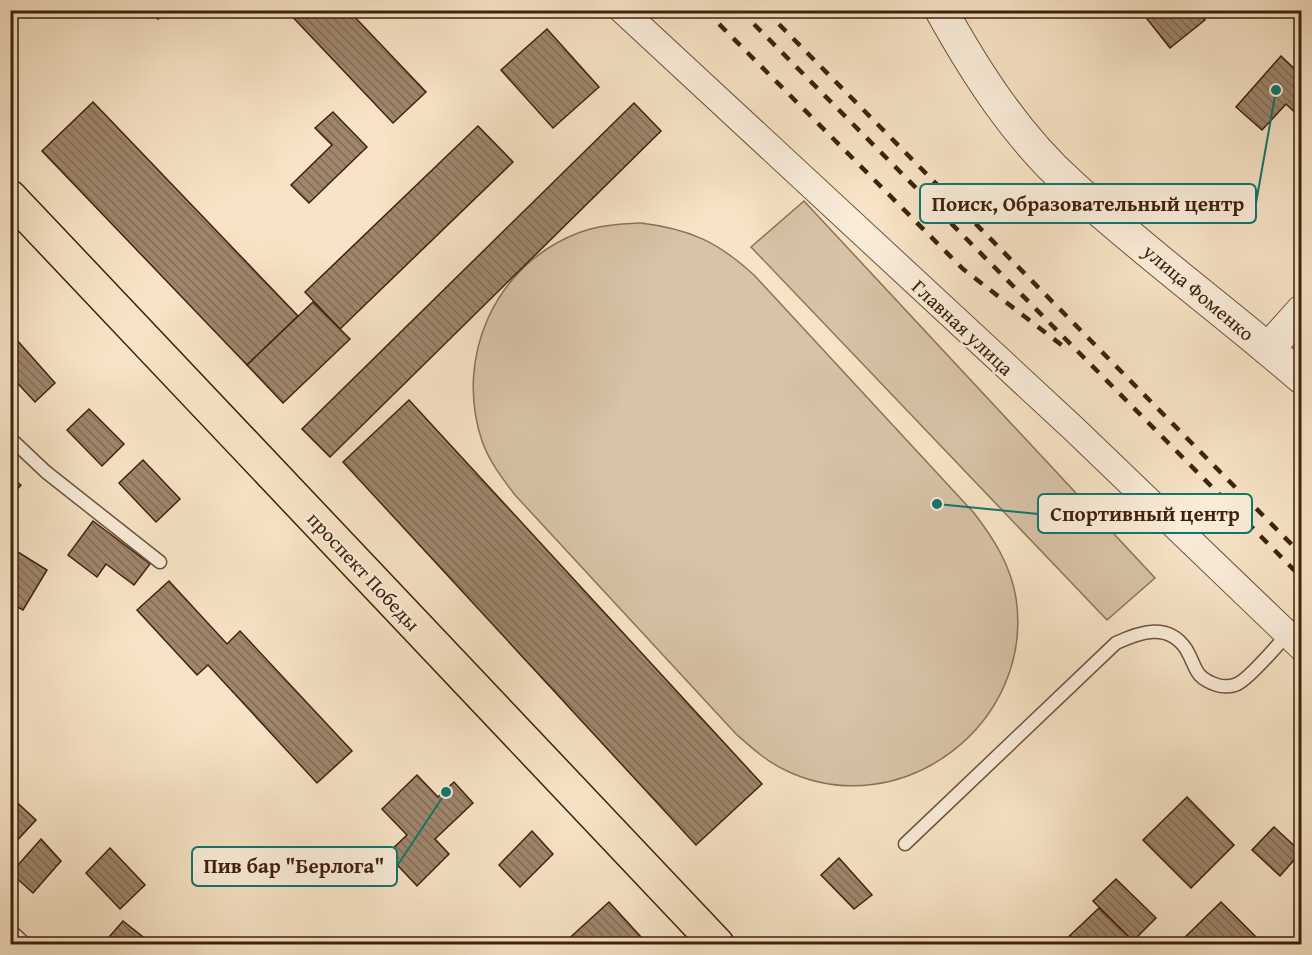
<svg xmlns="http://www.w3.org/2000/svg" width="1312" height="955" viewBox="0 0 1312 955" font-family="'Gentium Book Plus',serif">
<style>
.pitch{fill:#d8c3a7;stroke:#8c725a;stroke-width:1.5}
.building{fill:url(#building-back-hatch);stroke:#40200d;stroke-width:1.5}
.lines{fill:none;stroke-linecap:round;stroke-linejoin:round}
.service-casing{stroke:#6e513b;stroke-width:15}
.minor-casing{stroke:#6e513b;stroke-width:28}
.tertiary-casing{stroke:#6e513b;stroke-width:34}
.primary-casing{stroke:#40200d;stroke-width:36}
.service{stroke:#faedda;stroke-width:12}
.minor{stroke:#faedda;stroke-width:26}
.tertiary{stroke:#faedda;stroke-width:32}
.primary{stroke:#f7e4c6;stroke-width:33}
.rail{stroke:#40200d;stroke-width:4.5;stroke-dasharray:10 10;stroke-linecap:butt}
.labels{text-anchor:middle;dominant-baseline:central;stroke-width:4.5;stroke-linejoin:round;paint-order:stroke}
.street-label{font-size:20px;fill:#40200d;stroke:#faedda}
.leader{fill:none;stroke:#0f766e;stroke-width:2}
.callout-dot{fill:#0f766e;stroke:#faedda;stroke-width:2}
.callout{fill:#faedda;stroke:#0f766e;stroke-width:2}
.callout-label{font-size:21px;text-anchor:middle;font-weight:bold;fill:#40200d}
</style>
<defs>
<pattern id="building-back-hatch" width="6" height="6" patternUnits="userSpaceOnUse" patternTransform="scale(1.5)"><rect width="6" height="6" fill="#9f866d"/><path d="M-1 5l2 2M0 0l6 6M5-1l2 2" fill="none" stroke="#836d58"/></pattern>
</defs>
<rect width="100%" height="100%" fill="#f7e4c6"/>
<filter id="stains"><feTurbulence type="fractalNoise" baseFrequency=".00333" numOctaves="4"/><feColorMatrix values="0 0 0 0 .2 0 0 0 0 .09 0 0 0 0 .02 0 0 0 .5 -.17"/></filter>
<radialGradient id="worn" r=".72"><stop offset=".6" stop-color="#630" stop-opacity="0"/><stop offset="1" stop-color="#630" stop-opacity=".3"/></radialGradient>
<!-- pitch -->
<g class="pitch">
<path d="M 804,201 L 1155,578 L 1107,620 L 751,247 Z"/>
<path d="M 641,223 C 690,229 718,242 754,275 L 974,513 C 994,539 1011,566 1016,598 C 1035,723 902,825 787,771 C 767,762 752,748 736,734 L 515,495 C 502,478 489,461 482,441 C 454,357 495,265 578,233 C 598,225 620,224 641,223 Z"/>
</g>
<!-- building -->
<g class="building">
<path d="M 150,10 L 166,10 L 158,19 Z"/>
<path d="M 286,10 L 348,10 L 426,92 L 393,123 Z"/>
<path d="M 1140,10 L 1197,10 L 1205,20 L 1170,48 Z"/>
<path d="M 547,29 L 599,87 L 553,128 L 501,70 Z"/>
<path d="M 1281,56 L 1302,76 L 1302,119 L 1286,104 L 1262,130 L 1236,107 Z"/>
<path d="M 93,102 L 298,316 L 247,365 L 42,151 Z"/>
<path d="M 634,103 L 661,131 L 330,457 L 302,429 Z"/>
<path d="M 333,112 L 367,147 L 309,203 L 291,185 L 332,145 L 315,128 Z"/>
<path d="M 478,126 L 513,162 L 340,329 L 305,292 Z"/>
<path d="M 313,302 L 350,339 L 283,403 L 247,365 Z"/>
<path d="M 16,339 L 55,383 L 35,402 L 10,375 L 10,343 Z"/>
<path d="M 409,400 L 762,784 L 696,845 L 343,462 Z"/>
<path d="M 89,409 L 124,444 L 102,466 L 67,430 Z"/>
<path d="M 143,460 L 180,499 L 156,522 L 119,483 Z"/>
<path d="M 10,477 L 21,485 L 10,497 Z"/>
<path d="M 93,521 L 150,564 L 134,585 L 106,564 L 97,577 L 68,555 Z"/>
<path d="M 13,549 L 47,570 L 23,610 L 10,603 Z"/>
<path d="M 169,581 L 227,644 L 240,631 L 352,751 L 317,783 L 208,665 L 197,675 L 137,610 Z"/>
<path d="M 417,775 L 438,797 L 454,782 L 473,803 L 435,839 L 449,854 L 417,886 L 387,854 L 407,835 L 382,809 Z"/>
<path d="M 10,796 L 36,820 L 10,848 Z"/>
<path d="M 1187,797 L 1234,845 L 1191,888 L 1143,840 Z"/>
<path d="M 1274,827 L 1301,852 L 1280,876 L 1252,850 Z"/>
<path d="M 532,831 L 553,854 L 520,887 L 499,865 Z"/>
<path d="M 41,839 L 61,861 L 33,893 L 11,873 Z"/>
<path d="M 110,848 L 145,885 L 120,909 L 86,873 Z"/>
<path d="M 839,858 L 872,895 L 854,909 L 821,875 Z"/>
<path d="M 1116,879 L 1156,918 L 1133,941 L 1093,901 Z"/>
<path d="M 609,902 L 641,937 L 633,944 L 566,944 L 564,943 Z"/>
<path d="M 1221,902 L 1263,944 L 1178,944 Z"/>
<path d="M 1099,908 L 1133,941 L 1130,944 L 1061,944 Z"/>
<path d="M 123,921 L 152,944 L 103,944 Z"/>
</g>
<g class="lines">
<!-- service casing -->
<g class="service-casing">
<g id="service">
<path d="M 10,438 L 46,472 L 160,562"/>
<path d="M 905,844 L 1116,643 C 1140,632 1168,622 1186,649 C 1197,667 1193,677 1217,685 C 1223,687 1233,687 1239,683 C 1253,675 1276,646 1288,634"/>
<path d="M 10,930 L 25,944"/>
</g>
</g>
<!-- minor casing -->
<g class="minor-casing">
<path id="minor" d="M 622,10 L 1074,429 L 1302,648"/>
</g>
<!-- tertiary casing -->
<g class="tertiary-casing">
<g id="tertiary">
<path d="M 941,10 C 976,73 1017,137 1071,185 C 1145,253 1226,312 1302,378"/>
<path d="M 1268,349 L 1302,311"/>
</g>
</g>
<!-- primary casing -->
<g class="primary-casing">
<path id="primary" d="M 10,197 L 717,944"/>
</g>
<!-- service -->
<use href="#service" class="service"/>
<!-- minor -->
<use href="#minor" class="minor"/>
<!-- tertiary -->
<use href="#tertiary" class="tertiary"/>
<!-- primary -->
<use href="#primary" class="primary"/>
<!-- rail -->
<g class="rail">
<path d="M 705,10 L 963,269 L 1068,350"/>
<path d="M 740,10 L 1302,578"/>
<path d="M 765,10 L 1302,555"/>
</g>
</g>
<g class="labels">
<!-- street labels -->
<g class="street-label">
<text transform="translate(1199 292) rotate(40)">улица Фоменко</text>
<text transform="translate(963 327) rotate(43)">Главная улица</text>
<text transform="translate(364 571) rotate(47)">проспект Победы</text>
</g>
</g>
<!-- callouts -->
<path class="leader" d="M1276 90L1256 203M937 504L1038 514M446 792L397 866"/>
<g class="callout-dot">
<circle cx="1276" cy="90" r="6"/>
<circle cx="937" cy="504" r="6"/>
<circle cx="446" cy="792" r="6"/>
</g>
<g class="callout">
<rect x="920" y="184" width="336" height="39" rx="6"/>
<rect x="1038" y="494" width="214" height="39" rx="6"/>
<rect x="192" y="847" width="205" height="39" rx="6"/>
</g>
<g class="callout-label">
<text x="1088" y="211">Поиск, Образовательный центр</text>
<text x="1145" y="521">Спортивный центр</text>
<text x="294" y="873">Пив бар "Берлога"</text>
</g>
<!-- margin -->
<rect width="1312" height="955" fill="none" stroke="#f7e4c6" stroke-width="36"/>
<rect x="12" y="12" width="1288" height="931" fill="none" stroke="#40200d" stroke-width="3"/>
<rect x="18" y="18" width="1276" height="919" fill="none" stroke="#40200d" stroke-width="1.5"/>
<rect width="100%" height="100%" filter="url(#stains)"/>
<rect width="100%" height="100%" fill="url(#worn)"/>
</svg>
